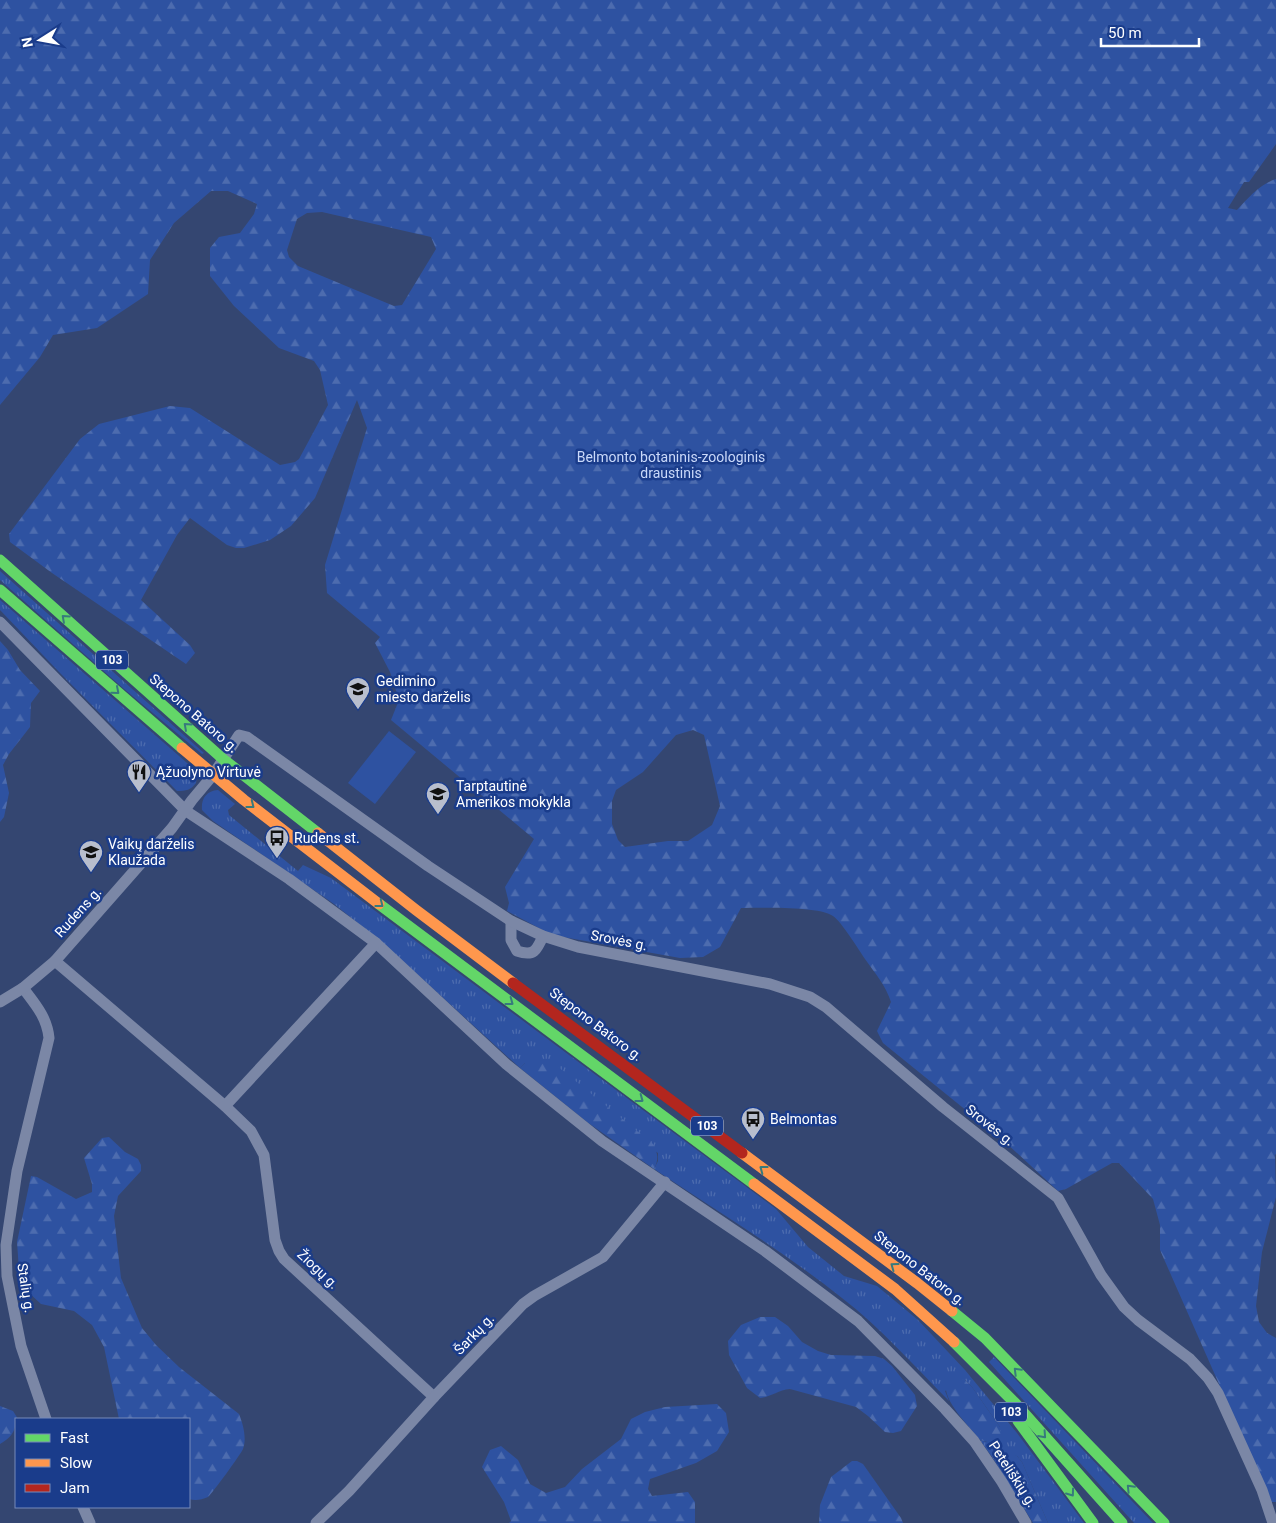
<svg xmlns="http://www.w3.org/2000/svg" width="1276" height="1523" viewBox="0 0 1276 1523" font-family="Roboto,sans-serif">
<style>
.grass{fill:url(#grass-tufts)}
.forest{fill:url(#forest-firs);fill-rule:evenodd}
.pitch{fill:#2e52a1}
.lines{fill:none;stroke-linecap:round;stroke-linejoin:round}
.street{stroke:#7b87a6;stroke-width:11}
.fast{stroke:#63d668;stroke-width:11}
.slow{stroke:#ff974d;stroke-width:11}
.jam{stroke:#b3261e;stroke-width:11}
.oneway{stroke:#377a7d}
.labels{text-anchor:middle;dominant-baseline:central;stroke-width:5;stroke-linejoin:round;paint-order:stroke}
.shield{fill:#1a3c8b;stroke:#bac4dc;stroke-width:1}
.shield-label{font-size:12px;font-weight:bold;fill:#fff}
.park-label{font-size:14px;fill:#cad9fa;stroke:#1a3c8b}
.poi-label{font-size:14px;fill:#fff;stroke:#1a3c8b;text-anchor:start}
.street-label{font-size:14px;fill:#fff;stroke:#1a3c8b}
</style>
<defs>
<pattern id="grass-tufts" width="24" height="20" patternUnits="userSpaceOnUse" patternTransform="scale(1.25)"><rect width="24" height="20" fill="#2e52a1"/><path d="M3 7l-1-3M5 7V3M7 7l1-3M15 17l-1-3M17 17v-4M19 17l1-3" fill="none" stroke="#4d6caf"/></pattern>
<pattern id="forest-firs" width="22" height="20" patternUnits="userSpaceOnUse" patternTransform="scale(1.25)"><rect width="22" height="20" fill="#2e52a1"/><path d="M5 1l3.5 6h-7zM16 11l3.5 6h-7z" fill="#4d6caf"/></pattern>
</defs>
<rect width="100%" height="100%" fill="#344671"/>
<!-- grass -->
<g class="grass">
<path d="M 0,571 L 204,753 L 202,754 L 123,688 L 0,580 Z"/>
<path d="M 0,600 L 194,769 L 197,776 L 196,783 C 191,790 186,791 177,791 L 61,674 L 0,610 Z"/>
<path d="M 218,790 L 235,804 L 228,810 L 229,815 L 298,871 L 303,865 L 331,878 L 776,1209 L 808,1247 L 844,1276 L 877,1286 L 918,1320 L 965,1370 L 1017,1433 L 1084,1523 L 1048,1523 L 1022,1462 L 1017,1456 L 1002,1454 L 994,1460 L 980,1440 L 986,1442 L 1000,1427 L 972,1387 L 965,1380 L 945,1391 L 949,1401 C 914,1366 881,1328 842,1298 C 783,1251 717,1211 654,1169 L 658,1161 L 658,1153 L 525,1063 L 520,1068 L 383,943 L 334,904 L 213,821 L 202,810 C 201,799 206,791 218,790 Z"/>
<path d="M 994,1357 L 1153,1523 L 1134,1523 L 989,1362 Z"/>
</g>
<!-- forest -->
<g class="forest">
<path d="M 0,0 L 1276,0 L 1276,144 L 1249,182 L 1244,182 L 1228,208 L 1237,210 C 1248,198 1260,184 1276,179 L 1276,1154 L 1275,1155 L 1276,1197 L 1262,1252 L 1256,1306 L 1259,1322 L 1267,1333 L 1276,1338 L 1276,1502 L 1271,1502 L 1160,1250 L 1160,1225 L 1153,1199 L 1119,1163 L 1112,1163 L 1066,1189 L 1058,1191 L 1004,1141 L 883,1043 L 877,1031 L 891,1002 C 886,986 875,973 865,959 C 859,950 841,921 833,916 C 818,906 761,908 741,908 L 720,947 L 703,957 L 680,958 L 552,935 L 507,911 L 509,903 L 505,887 L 534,839 L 391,720 L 399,700 L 390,672 L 375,643 L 380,637 L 327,593 L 325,565 L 367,428 L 357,400 L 315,498 L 291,526 L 270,540 L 244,548 L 236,548 L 227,545 L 190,518 L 177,535 L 141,600 L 190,645 L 195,653 L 186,664 L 52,573 L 10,542 L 9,534 L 80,439 L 99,424 L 170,406 L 190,408 L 280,465 L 295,462 L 299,459 L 328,405 L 320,370 L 314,361 L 279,348 L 234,306 L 210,276 L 210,248 L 219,237 L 240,233 L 254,214 L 257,204 L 228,191 L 211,191 L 174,223 L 150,260 L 148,294 L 97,328 L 53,335 L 40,357 L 0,405 ZM 322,212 L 431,237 L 436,249 L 402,305 L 394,306 L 298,266 L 289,257 L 287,250 L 297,219 L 307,213 ZM 693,730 L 704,735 L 720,806 L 712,825 L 688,841 L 668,841 L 625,847 L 618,840 L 612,824 L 612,801 L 616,790 L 643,772 L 676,735 Z"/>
<path d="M 0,641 L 8,650 L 20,670 L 40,691 L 31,703 L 30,727 L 9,754 L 3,765 L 9,793 L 4,817 L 0,822 Z"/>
<path d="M 535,1059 L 544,1060 L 557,1066 L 653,1144 C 658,1154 659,1159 654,1169 L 587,1122 L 520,1068 L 525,1063 Z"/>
<path d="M 109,1137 L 125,1152 L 138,1159 L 141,1165 L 141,1171 L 118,1196 L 114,1216 L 121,1278 L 142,1328 L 156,1345 L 179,1367 L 239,1414 C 243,1424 247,1438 243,1449 C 241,1454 211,1495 208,1497 C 201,1500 195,1501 189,1499 L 189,1419 L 119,1419 L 104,1347 L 92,1325 L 74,1311 L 41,1304 L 28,1292 L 19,1270 L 17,1242 L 31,1176 L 37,1177 L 76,1199 L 92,1192 L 92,1184 L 84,1158 L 102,1138 Z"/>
<path d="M 760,1317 L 775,1317 L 788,1326 L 802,1342 L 818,1351 L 831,1355 L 875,1356 L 884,1359 L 892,1366 L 915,1395 L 917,1406 L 901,1431 L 893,1433 L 885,1432 L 868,1416 L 856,1407 L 790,1389 C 778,1390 771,1397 760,1398 L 747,1388 L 729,1355 L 728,1341 L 741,1325 Z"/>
<path d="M 954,1379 L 965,1380 L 972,1387 L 1000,1427 L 1001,1437 C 994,1443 989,1443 980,1440 C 969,1426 943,1401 946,1384 Z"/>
<path d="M 717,1404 L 726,1413 L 729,1432 L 717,1451 L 696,1463 L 650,1479 L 648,1489 L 652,1496 L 688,1492 L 695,1502 L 695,1523 L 509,1523 L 511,1521 L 504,1502 L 482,1467 L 490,1450 L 501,1446 L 518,1460 L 530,1484 L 546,1493 L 565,1487 L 582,1469 L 621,1439 L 631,1419 L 645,1412 L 665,1407 Z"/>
<path d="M 0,1406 L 13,1411 L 18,1419 L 16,1419 C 16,1432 10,1438 0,1444 Z"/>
<path d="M 1010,1453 L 1017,1456 L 1022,1462 L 1048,1523 L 1033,1523 L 994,1460 L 1002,1454 Z"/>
<path d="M 852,1461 L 857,1461 L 863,1464 L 901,1518 L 903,1523 L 819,1523 L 820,1505 L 831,1477 Z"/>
</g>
<!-- pitch -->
<path class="pitch" d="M 389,731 L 416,752 L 375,804 L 348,783 Z"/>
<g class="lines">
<!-- street -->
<g class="street">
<path d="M 0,622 L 186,811 L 289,879 L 376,943 L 506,1064 L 602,1141 L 765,1251 L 858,1321 L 945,1409 L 974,1441 L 1002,1482 L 1026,1523"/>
<path d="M 511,921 L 511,940 L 517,951 C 534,957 537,950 543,936"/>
<path d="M 55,961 L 225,1106 L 251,1131 L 264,1155 L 275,1240 L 279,1251 L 284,1259 L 434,1397"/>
<path d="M 23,988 C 35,1004 47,1017 49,1038 L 17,1171 L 6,1245 L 7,1276 L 21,1346 L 46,1419"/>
<path d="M 0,1002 L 23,988 L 55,961 L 172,828 L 192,800 L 213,775 L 239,735 L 247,737 L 428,866 L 511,921 L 543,936 L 578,947 L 770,984 L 810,997 L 826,1007 L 943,1107 L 1058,1198 L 1101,1275 L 1124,1307 L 1138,1320 L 1190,1359 L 1208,1378 L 1218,1393 L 1262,1490 L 1273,1523"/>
<path d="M 225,1106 L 376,943"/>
<path d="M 83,1507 L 90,1523"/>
<path d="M 316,1523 L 349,1491 L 434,1397 L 523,1304 L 534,1296 L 603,1257 L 665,1182"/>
</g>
<!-- fast -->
<g class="fast">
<path d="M 0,560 L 223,759 L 318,833"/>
<path d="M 0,590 L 182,748"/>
<path d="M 379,904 L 754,1184"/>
<path d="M 952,1311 L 985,1338 L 1164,1523"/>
<path d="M 954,1342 L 1015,1403 L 1122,1523"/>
<path d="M 1018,1421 L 1093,1523"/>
</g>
<!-- slow -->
<g class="slow">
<path d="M 182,748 L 244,800 L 379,904"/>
<path d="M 318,833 L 416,910 L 513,983"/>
<path d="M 742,1153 L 917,1283 L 952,1311"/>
<path d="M 754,1184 L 895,1289 L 954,1342"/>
</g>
<!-- jam -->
<path class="jam" d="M 513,983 L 742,1153"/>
</g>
<!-- one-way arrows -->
<defs><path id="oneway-chevron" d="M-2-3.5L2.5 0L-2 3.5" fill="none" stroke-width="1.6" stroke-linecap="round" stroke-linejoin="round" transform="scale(1.25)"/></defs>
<g class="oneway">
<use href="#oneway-chevron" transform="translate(65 618) rotate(-138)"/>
<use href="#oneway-chevron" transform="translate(116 691) rotate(41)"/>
<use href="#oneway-chevron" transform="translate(187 726) rotate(-138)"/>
<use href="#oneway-chevron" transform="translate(251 805) rotate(38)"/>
<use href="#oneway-chevron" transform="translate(380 904) rotate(38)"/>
<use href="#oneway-chevron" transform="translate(510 1002) rotate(37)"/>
<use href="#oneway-chevron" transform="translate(640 1099) rotate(37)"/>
<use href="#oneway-chevron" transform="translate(763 1169) rotate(-143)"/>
<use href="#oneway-chevron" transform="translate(894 1266) rotate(-144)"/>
<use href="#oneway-chevron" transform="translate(1017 1371) rotate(-135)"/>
<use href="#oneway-chevron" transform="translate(1043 1435) rotate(48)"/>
<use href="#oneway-chevron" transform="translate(1130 1488) rotate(-134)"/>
<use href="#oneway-chevron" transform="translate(1071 1493) rotate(54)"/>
</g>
<!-- icons -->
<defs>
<g id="school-pin" transform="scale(1.25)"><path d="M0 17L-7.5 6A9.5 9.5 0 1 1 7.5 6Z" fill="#b8becd" stroke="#1a3c8b"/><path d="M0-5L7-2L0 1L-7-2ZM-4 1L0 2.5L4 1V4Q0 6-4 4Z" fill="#111"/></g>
<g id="restaurant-pin" transform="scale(1.25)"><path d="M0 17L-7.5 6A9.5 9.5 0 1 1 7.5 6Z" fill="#b8becd" stroke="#1a3c8b"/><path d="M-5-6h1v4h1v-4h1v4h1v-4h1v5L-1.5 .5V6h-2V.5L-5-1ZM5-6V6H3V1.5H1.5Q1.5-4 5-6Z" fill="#111"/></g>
<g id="bus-pin" transform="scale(1.25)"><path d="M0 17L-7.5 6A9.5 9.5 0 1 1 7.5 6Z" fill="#b8becd" stroke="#1a3c8b"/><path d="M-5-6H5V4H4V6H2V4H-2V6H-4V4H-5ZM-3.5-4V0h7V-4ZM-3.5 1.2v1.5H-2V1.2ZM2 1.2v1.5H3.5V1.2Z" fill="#111"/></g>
</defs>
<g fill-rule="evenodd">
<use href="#school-pin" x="358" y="689"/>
<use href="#restaurant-pin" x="139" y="772"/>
<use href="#school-pin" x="438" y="794"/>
<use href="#bus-pin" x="277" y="838"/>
<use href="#school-pin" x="91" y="852"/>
<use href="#bus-pin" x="753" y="1119"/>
</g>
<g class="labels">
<!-- shield labels -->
<g class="shield">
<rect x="96" y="650.5" width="32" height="19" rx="4"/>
<rect x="691" y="1116.5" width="32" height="19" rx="4"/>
<rect x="995" y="1402.5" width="32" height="19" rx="4"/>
</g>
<g class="shield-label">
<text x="112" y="660">103</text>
<text x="707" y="1126">103</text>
<text x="1011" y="1412">103</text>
</g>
<!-- park labels -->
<g class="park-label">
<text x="671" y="457">Belmonto botaninis-zoologinis<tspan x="671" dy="16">draustinis</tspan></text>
</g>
<!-- poi labels -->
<g class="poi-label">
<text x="376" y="681">Gedimino<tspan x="376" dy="16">miesto darželis</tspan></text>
<text x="156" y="772">Ąžuolyno Virtuvė</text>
<text x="456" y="786">Tarptautinė<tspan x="456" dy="16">Amerikos mokykla</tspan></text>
<text x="294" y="838">Rudens st.</text>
<text x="108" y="844">Vaikų darželis<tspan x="108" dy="16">Klaužada</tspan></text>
<text x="770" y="1119">Belmontas</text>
</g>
<!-- street labels -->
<g class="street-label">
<text transform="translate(194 713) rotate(41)">Stepono Batoro g.</text>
<text transform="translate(78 912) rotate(-48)">Rudens g.</text>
<text transform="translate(619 940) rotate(11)">Srovės g.</text>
<text transform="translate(596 1024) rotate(37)">Stepono Batoro g.</text>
<text transform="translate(990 1125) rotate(38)">Srovės g.</text>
<text transform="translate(920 1268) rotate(38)">Stepono Batoro g.</text>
<text transform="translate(318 1269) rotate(43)">Žiogų g.</text>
<text transform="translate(26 1288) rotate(81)">Stalių g.</text>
<text transform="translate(474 1334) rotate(-46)">Šarkų g.</text>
<text transform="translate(1013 1474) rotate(57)">Peteliškių g.</text>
</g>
</g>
<!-- legend -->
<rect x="15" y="1418" width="175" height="90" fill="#1a3c8b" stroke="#768ab9"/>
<rect x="25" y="1434" width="25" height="8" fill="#63d668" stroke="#768ab9"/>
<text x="60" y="1443" font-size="15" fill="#ffffff">Fast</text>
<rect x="25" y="1459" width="25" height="8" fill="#ff974d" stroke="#768ab9"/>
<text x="60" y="1468" font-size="15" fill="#ffffff">Slow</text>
<rect x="25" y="1484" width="25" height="8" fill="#b3261e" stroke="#768ab9"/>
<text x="60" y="1493" font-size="15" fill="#ffffff">Jam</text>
<!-- north arrow -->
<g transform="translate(40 40) rotate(259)" stroke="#1a3c8b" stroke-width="4" paint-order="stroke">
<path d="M0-4L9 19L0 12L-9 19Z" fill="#ffffff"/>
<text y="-8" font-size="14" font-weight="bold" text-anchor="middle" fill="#ffffff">N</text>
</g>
<!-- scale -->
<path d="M1101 38v8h98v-8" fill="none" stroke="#ffffff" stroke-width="2.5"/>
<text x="1108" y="38" font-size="15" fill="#ffffff" stroke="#1a3c8b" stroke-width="4" paint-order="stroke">50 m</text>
</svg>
